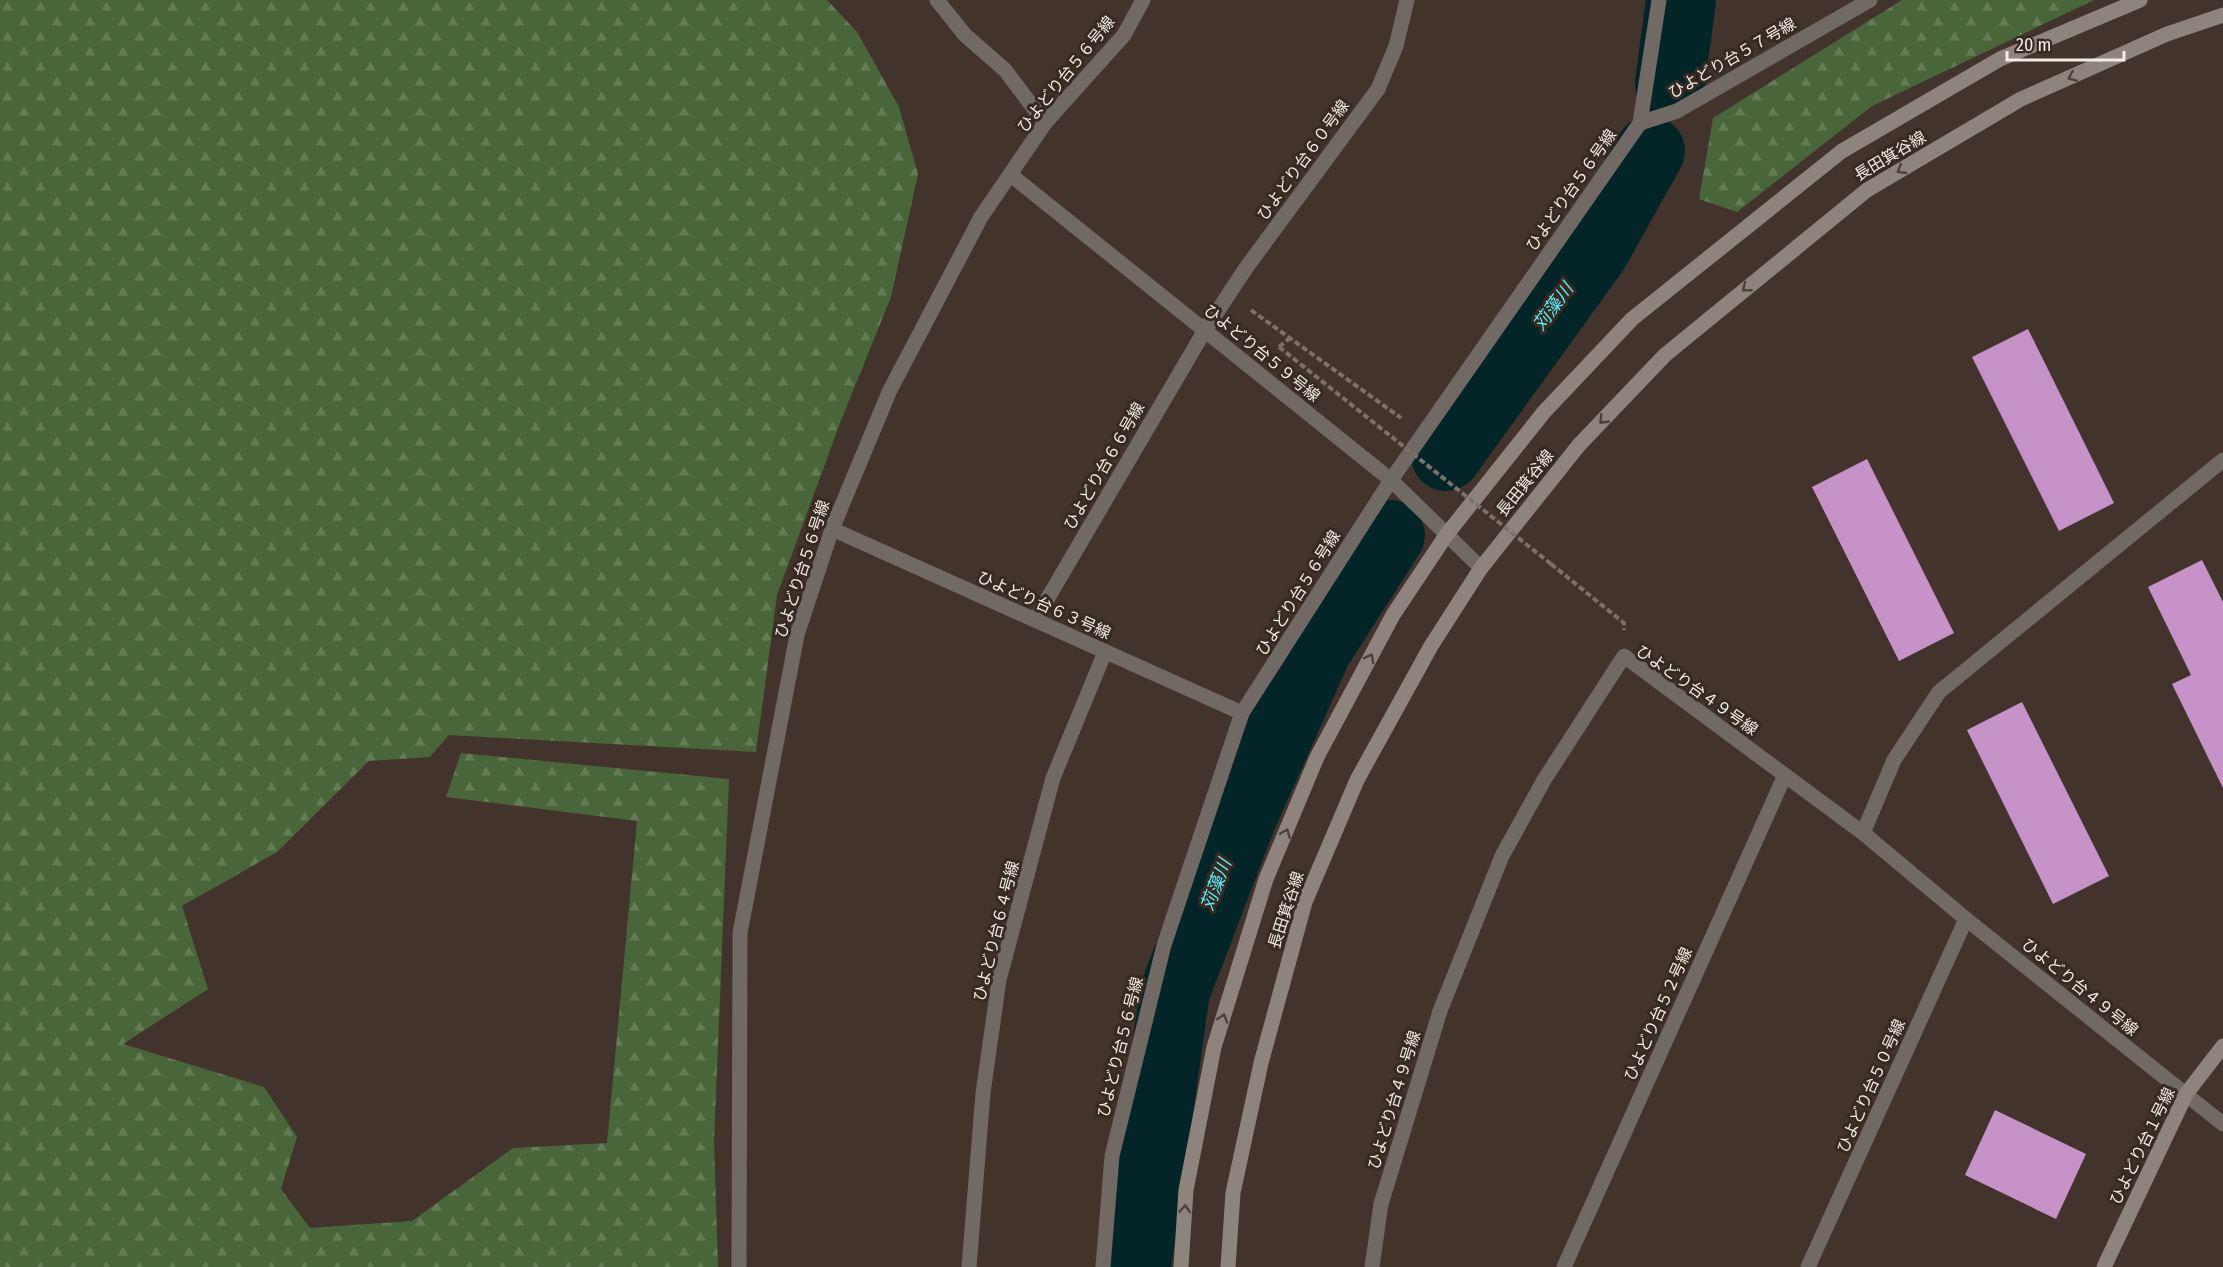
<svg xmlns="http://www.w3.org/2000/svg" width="2223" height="1267" viewBox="0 0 2223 1267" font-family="'Fira Sans Condensed','Noto Sans JP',sans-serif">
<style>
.forest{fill:url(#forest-firs)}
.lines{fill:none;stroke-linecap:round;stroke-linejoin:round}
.river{stroke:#032528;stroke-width:70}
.building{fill:#c692c8}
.path{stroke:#7c7069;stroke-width:4;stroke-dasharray:6 3;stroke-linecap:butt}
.street{stroke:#706964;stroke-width:15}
.secondary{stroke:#8f847d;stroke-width:15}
.path-bridge{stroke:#7c7069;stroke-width:4;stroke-dasharray:6 3;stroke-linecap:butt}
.oneway{stroke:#4d4039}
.labels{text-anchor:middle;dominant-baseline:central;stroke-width:6;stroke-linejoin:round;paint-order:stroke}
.street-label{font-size:16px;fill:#f4ebe5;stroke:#372a22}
.water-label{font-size:18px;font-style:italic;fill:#59effc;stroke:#372a22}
</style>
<defs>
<pattern id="forest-firs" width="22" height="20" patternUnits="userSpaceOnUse" patternTransform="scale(1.5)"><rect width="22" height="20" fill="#49663a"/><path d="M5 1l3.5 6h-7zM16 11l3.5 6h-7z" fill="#647c56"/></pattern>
</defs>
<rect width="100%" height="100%" fill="#42342c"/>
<!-- forest -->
<g class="forest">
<path d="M 0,0 L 827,0 L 857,32 L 899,107 L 918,174 L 891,297 L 840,423 L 777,595 L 756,752 L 449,735 L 430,757 L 369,761 L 277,852 L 182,906 L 208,989 L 123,1044 L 264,1087 L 297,1137 L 281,1189 L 310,1228 L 412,1221 L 513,1148 L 607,1143 L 637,821 L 446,797 L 461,753 L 729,779 L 714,1142 L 718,1267 L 0,1267 Z"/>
<path d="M 1902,0 L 2094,0 L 1872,106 L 1737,212 L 1699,199 L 1713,118 Z"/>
</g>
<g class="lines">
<!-- river -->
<g class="river">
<path d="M 1670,83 L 1681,0"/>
<path d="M 1446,456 L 1594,251 L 1650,151"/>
<path d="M 1136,1267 L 1175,991 L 1243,814 L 1317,649 L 1390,535"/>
</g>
</g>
<!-- building -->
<g class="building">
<path d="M 2028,329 L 2114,503 L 2059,531 L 1972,357 Z"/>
<path d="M 1867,459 L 1954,633 L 1899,661 L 1812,487 Z"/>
<path d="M 2202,560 L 2223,602 L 2223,788 L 2172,684 L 2191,675 L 2148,587 Z"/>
<path d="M 2022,702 L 2109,876 L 2053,904 L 1967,730 Z"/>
<path d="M 1995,1110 L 2086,1154 L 2056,1219 L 1965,1175 Z"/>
</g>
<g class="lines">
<!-- path -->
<g class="path">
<path d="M 1251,310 L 1401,418"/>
<path d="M 1279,347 L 1290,338"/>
<path d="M 1551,564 L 1624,623 L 1624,630"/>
</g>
<!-- street -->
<g class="street">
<path d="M 937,0 L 965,35 L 1005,70 L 1045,123"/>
<path d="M 1640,123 L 1677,111 L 1870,0"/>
<path d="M 1011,175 L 1391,480 L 1481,568"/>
<path d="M 832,529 L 1242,713"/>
<path d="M 1035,620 L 1205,330 L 1246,268 L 1378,89 L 1396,46 L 1407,0"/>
<path d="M 1863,833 L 1894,760 L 1939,692 L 2223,460"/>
<path d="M 739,1267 L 740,933 L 797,635 L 832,529 L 890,390 L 981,217 L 1045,123 L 1124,35 L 1143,0"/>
<path d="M 969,1267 L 983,1093 L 999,980 L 1053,778 L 1105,652"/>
<path d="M 1103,1267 L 1112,1156 L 1164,945 L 1242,713 L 1391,480 L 1640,123 L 1659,0"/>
<path d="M 1372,1267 L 1381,1204 L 1440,1011 L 1502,856 L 1544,780 L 1624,656 L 1863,833 L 1966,919 L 2223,1124"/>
<path d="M 1564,1267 L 1785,775"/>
<path d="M 1808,1267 L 1966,919"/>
</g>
<!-- secondary -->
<g class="secondary">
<path d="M 1181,1267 L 1186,1190 L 1214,1047 L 1266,879 L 1317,757 L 1393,615 L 1447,534 L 1544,412 L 1632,319 L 1842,151 L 2000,59 L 2140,0"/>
<path d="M 1228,1267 L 1233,1193 L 1261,1063 L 1305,902 L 1357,780 L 1431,646 L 1481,568 L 1579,445 L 1665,355 L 1867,190 L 2021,99 L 2167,34 L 2223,15"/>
<path d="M 2104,1267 L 2186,1094 L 2223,1046"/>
</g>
<!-- path-bridge -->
<path class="path-bridge" d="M 1279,347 L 1551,564"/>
</g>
<!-- one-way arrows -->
<defs><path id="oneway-chevron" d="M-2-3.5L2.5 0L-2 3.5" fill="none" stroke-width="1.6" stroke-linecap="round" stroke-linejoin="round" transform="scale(1.5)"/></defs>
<g class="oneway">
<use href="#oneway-chevron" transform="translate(2072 77) rotate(156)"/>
<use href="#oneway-chevron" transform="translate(1901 170) rotate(150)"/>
<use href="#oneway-chevron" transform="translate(1746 288) rotate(141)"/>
<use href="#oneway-chevron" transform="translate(1603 420) rotate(134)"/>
<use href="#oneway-chevron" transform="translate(1370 658) rotate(-62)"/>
<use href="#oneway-chevron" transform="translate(1286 833) rotate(-67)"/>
<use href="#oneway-chevron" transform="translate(1223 1018) rotate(-73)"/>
<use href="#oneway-chevron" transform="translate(1185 1209) rotate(-86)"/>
</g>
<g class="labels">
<!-- street labels -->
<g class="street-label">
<text transform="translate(1732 58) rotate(-30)">ひよどり台５７号線</text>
<text transform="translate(1066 74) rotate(-51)">ひよどり台５６号線</text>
<text transform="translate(1890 156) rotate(-31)">長田箕谷線</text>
<text transform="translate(1303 160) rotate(-54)">ひよどり台６０号線</text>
<text transform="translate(1571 190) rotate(-55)">ひよどり台５６号線</text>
<text transform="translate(1262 353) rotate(39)">ひよどり台５９号線</text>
<text transform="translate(1104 466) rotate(-60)">ひよどり台６６号線</text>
<text transform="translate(1525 483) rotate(-51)">長田箕谷線</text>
<text transform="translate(802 569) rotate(-72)">ひよどり台５６号線</text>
<text transform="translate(1298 593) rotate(-58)">ひよどり台５６号線</text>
<text transform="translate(1044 605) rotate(24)">ひよどり台６３号線</text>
<text transform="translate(1697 690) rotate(35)">ひよどり台４９号線</text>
<text transform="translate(1286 910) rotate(-72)">長田箕谷線</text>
<text transform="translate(996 931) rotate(-76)">ひよどり台６４号線</text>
<text transform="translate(2080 987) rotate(39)">ひよどり台４９号線</text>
<text transform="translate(1658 1014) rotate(-66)">ひよどり台５２号線</text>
<text transform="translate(1120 1047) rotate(-76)">ひよどり台５６号線</text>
<text transform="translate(1871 1086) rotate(-66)">ひよどり台５０号線</text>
<text transform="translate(1394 1100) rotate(-73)">ひよどり台４９号線</text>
<text transform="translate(2142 1146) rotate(-64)">ひよどり台１号線</text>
</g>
<!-- water labels -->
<g class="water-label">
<text transform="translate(1553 307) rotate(-54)">苅藻川</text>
<text transform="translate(1216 885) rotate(-69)">苅藻川</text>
</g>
</g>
<!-- scale -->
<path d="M2007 51v9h117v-9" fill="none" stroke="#f4ebe5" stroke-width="3"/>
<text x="2016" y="51" font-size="18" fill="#f4ebe5" stroke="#372a22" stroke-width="4.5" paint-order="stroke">20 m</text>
</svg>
